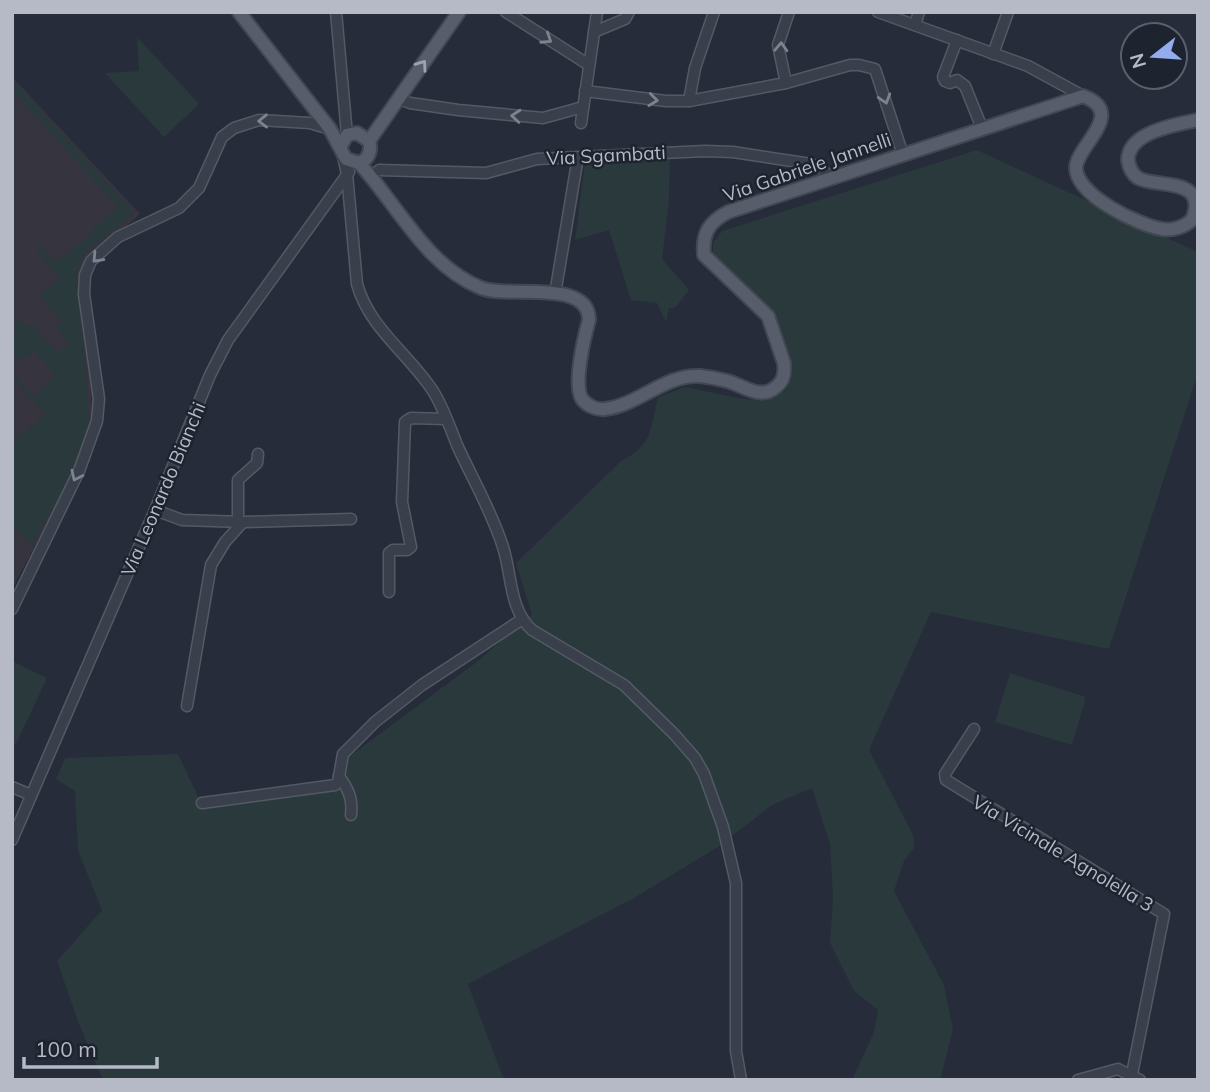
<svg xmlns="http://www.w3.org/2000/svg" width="1210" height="1092" viewBox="0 0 1210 1092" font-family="Mulish,sans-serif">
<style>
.medical{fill:#36343f}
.green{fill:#29393c}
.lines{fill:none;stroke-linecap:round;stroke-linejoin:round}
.minor-casing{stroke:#545a65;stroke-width:13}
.major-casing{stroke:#424853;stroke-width:16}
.minor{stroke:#393f4b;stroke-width:10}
.major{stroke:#575d6a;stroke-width:12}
.oneway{stroke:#7d838f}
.oneway2{stroke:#9ea3af}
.labels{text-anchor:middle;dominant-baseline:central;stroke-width:5;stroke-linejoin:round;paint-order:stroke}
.street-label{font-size:19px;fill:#b5bac6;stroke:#1e242f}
</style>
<rect width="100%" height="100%" fill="#262c3a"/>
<!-- medical -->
<path class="medical" d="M 14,79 L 140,214 L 85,263 L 81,275 L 82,321 L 91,371 L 92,422 L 73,474 L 12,589 Z"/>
<!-- green -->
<g class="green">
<path d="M 137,37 L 199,104 L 164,137 L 105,73 L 139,71 Z"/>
<path d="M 13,80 L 134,213 L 89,249 L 77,266 L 89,418 L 73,474 L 32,546 L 12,524 L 12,444 L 45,414 L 12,378 L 12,374 L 34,397 L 56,376 L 34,351 L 21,361 L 12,352 L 12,327 L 20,320 L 27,327 L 31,324 L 57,353 L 69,343 L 56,326 L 61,321 L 39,296 L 60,278 L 36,249 L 40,246 L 55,262 L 95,231 L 93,228 L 118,206 L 12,91 Z"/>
<path d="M 977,150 L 1198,252 L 1198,373 L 1109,649 L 931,612 L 869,750 L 913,835 L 914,848 L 904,861 L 894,891 L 944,985 L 953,1030 L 940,1080 L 852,1080 L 874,1032 L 878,1010 L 854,991 L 830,943 L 833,898 L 830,844 L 812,788 L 772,805 L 718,847 L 634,898 L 468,984 L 504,1080 L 103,1080 L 79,1024 L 57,961 L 102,910 L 78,851 L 75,791 L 56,779 L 65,758 L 178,754 L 203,807 L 340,790 L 350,756 L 474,664 L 532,615 L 516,563 L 621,461 C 653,445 650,429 658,397 L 685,387 L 739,398 L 764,401 L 786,390 L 791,371 L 773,314 L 713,257 L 713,243 L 722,231 Z"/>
<path d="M 670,156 L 669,200 L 662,259 L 689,290 L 675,308 L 669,308 L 666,322 L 657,303 L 631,300 L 609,230 L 575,240 L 585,161 Z"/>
<path d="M 12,661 L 47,678 L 16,744 L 12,742 Z"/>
<path d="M 1010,673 L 1086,697 L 1072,745 L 995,722 Z"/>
</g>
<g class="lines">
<!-- minor casing -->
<g class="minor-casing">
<g id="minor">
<path d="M 336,12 L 347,135"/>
<path d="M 506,12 L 589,65"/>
<path d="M 878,12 L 1028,66 L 1083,96"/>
<path d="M 915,25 L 919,12"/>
<path d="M 594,32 L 625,19 L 629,12"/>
<path d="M 957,40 L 943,77 L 945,81 L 950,83 L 957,80 L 965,86 L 982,128"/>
<path d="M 993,54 L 1008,12"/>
<path d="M 786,83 L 778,45 L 789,12"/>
<path d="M 585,91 L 666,101 L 689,101 L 786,83 L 850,65 L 859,65 L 875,69 L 903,155"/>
<path d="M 399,99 L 410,103 L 458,110 L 543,118 L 583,107"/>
<path d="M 689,101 L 695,68 L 714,12"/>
<path d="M 581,123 L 597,12"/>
<path d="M 343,156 L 347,174 L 357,284 C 369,328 409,354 433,391 C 443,407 450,427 457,445 C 472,478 492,512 503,547 C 512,575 509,609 532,630 L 624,685 L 674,734 L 695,758 L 704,774 L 723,827 L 736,883 L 736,1051 L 741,1080"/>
<path d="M 379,170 L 486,173 L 537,159 L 705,151 L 733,152 L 811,164 L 821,168 L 830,177"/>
<path d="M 555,294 L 577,163"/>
<path d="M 155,510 L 182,520 L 243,522 L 351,519"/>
<path d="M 238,520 L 238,480 L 257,463 L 258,454"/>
<path d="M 389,592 L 389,553 L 393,550 L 407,550 L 411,547 L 402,502 L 405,422 L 411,418 L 446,419"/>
<path d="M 12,609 L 79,471 L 97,421 L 99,399 L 84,294 L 85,275 L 91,261 L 118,237 L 179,208 L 199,188 L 222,137 L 234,128 L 259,120 L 310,123 L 330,129"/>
<path d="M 187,706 L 211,565 L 225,542 L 243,522"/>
<path d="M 974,729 L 945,774 L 946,780 L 1164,914 L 1132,1074"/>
<path d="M 339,776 C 348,789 353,798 351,815"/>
<path d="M 12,787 L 31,795"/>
<path d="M 202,803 L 335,785 L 338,782 L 343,754 L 375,722 L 422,685 L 521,620"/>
<path d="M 12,840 L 155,510 L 210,375 L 228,340 L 349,172"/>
<path d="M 1078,1080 L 1118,1069 L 1140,1080"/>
</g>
</g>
<!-- major casing -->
<g class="major-casing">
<g id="major">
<path d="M 239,12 L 330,129 L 346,159 L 359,163 C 369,159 372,151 369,141 L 357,133 L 347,135 L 341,146"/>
<path d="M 369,141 L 459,12"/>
<path d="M 359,163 C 398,205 425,265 481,288 C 508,299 589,278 589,320 C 584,338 573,384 582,399 C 587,406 597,410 605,409 C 639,405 665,374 700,376 C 709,377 719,379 727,381 C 743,385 760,401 776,387 C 784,381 785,373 784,363 L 768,316 L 704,255 C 702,233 709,222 728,212 L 1083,96 C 1128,113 1076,146 1076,168 C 1077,196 1138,225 1162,229 C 1172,231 1184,227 1192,220 C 1210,176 1154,188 1138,178 C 1132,174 1129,167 1128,160 C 1128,132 1177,124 1198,120"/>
</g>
</g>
<!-- minor -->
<use href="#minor" class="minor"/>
<!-- major -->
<use href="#major" class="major"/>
</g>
<!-- one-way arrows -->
<defs><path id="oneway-chevron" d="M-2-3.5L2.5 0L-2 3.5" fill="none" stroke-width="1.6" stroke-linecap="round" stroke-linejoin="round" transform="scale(1.75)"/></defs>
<g class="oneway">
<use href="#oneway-chevron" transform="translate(547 39) rotate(33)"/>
<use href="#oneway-chevron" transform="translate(781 47) rotate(-88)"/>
<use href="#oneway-chevron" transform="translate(885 99) rotate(73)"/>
<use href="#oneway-chevron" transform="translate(653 100) rotate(7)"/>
<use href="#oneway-chevron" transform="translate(516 116) rotate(-175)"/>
<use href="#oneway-chevron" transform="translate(263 121) rotate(179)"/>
<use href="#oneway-chevron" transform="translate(97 258) rotate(133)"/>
<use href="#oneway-chevron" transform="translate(76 476) rotate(115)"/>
</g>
<use class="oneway2" href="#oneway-chevron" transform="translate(422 65) rotate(-55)"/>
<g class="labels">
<!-- street labels -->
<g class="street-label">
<text transform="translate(606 155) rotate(-3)">Via Sgambati</text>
<text transform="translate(807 167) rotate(-19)">Via Gabriele Jannelli</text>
<text transform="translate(163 489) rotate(-67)">Via Leonardo Bianchi</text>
<text transform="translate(1063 853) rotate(31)">Via Vicinale Agnolella 3</text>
</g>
</g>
<!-- border -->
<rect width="1210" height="1092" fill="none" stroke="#b5bac6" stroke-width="28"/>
<!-- north arrow -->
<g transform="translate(1154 56) rotate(253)"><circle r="33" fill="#1e242f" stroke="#5a606b" stroke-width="2"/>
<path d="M0-5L12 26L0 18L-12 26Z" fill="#93aced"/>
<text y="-10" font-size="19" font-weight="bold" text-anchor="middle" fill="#b5bac6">N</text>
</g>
<!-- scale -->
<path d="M24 1057v10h133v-10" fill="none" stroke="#b5bac6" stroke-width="3.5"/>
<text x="35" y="1057" font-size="21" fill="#b5bac6" stroke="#1e242f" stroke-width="5" paint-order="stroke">100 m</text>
</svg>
